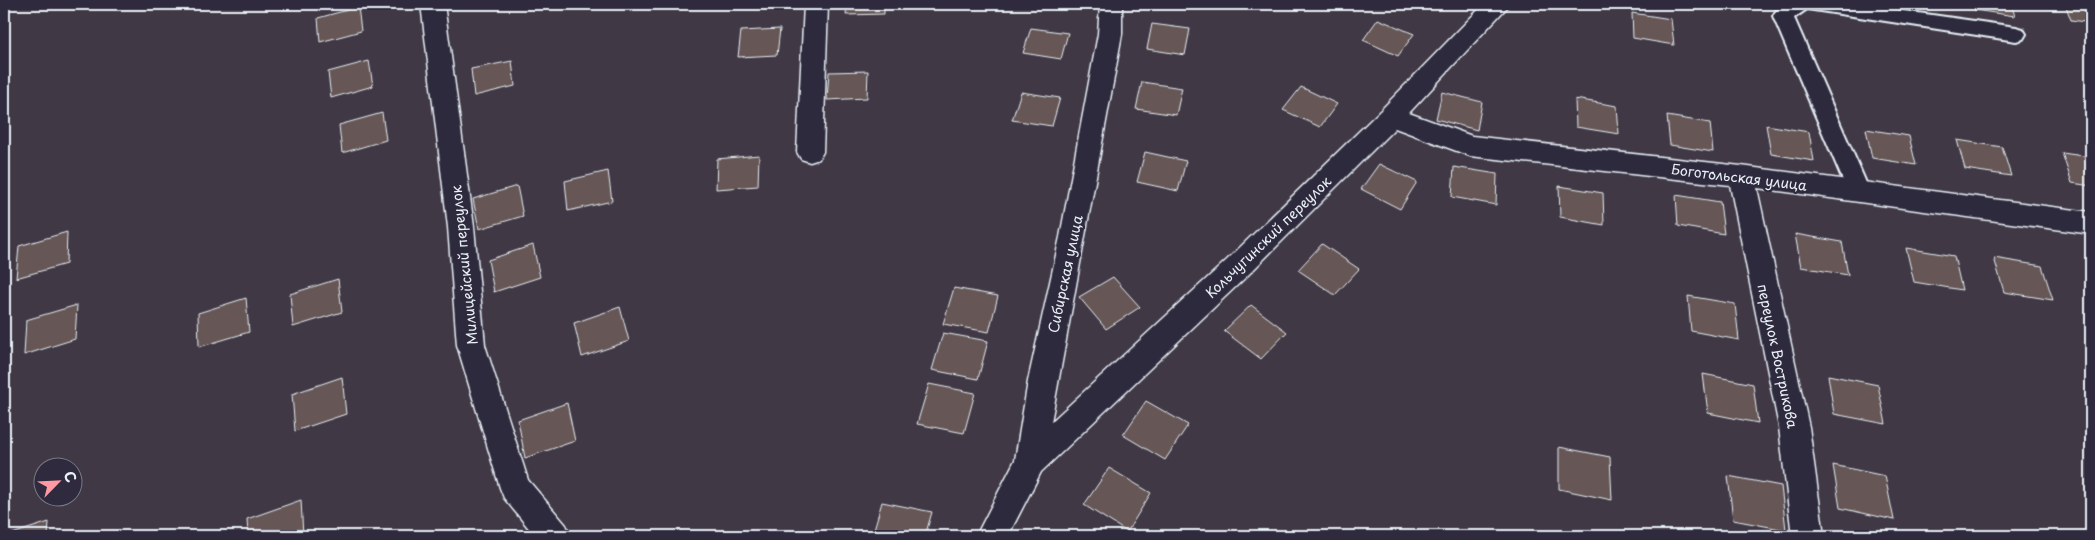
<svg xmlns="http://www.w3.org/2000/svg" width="2095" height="540" viewBox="0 0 2095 540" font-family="'Playpen Sans',sans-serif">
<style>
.building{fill:#665754;stroke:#e8f1f8}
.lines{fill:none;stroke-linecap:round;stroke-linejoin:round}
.lane-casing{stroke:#e8f1f8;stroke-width:4}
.street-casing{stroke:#e8f1f8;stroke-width:3}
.lane{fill:#2f2a3d;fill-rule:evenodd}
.street{fill:#2f2a3d;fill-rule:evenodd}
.labels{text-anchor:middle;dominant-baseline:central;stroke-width:4.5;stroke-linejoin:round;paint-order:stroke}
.street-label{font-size:14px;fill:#e8f1f8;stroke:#2f2a3d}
</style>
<rect width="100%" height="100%" fill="#403844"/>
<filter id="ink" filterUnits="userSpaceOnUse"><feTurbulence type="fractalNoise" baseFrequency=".02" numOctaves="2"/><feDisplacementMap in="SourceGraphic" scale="10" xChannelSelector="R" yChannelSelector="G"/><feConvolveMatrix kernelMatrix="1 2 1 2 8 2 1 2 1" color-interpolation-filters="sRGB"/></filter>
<g filter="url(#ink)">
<!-- building -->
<g class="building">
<path d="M 847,4 L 884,4 L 884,14 L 846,15 Z"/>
<path d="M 1972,4 L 2011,4 L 2015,16 L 1974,10 Z"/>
<path d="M 2065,4 L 2091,4 L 2091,23 L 2071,20 Z"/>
<path d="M 358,7 L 361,31 L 320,42 L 318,18 Z"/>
<path d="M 1632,13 L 1671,19 L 1674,45 L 1633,38 Z"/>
<path d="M 1378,19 L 1414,34 L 1398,56 L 1363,40 Z"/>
<path d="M 1152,24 L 1190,29 L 1185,55 L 1147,49 Z"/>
<path d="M 1031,28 L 1068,33 L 1061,59 L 1023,53 Z"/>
<path d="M 780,29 L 777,55 L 738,57 L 741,31 Z"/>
<path d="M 369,61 L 373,86 L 331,98 L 328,72 Z"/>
<path d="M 512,61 L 515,86 L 474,96 L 471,69 Z"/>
<path d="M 868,71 L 867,98 L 827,100 L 829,72 Z"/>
<path d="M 1142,82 L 1182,88 L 1176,115 L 1136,109 Z"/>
<path d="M 1301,87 L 1337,104 L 1320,127 L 1283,110 Z"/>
<path d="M 1021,92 L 1060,98 L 1052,126 L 1012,120 Z"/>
<path d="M 1442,92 L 1482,102 L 1477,130 L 1436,119 Z"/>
<path d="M 1575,99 L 1617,106 L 1619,134 L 1576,127 Z"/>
<path d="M 382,113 L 386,140 L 342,153 L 339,125 Z"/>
<path d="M 1667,116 L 1710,123 L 1713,152 L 1670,145 Z"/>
<path d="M 1766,125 L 1809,132 L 1814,161 L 1771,154 Z"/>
<path d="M 1866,129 L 1909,136 L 1916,165 L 1872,158 Z"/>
<path d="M 1957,140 L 2002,147 L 2011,176 L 1965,169 Z"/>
<path d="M 1145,152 L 1186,161 L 1178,191 L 1137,182 Z"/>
<path d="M 2062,153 L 2091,157 L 2091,186 L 2072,183 Z"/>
<path d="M 759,155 L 758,186 L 716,189 L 717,159 Z"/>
<path d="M 1379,164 L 1417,182 L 1400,209 L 1361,189 Z"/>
<path d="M 1454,167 L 1497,174 L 1496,205 L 1452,197 Z"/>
<path d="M 608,171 L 612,201 L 568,211 L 565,181 Z"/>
<path d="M 517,186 L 523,216 L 479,229 L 473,199 Z"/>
<path d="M 1559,186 L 1603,193 L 1604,225 L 1560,217 Z"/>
<path d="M 1676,195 L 1720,202 L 1724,234 L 1678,226 Z"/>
<path d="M 67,232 L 66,264 L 16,278 L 19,246 Z"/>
<path d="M 1795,234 L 1842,242 L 1848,275 L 1801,267 Z"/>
<path d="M 1322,244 L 1359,269 L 1335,295 L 1298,270 Z"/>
<path d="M 533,245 L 540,277 L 494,292 L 488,260 Z"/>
<path d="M 1906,248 L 1954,256 L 1962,290 L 1914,282 Z"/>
<path d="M 1994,258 L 2042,266 L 2053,300 L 2004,292 Z"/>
<path d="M 1113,277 L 1140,307 L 1106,329 L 1079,297 Z"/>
<path d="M 338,279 L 342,312 L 293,327 L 290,294 Z"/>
<path d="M 954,288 L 998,296 L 989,332 L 943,324 Z"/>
<path d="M 1688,296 L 1735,304 L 1739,340 L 1691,331 Z"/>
<path d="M 246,298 L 249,332 L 199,347 L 198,313 Z"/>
<path d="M 77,305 L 75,339 L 24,355 L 26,320 Z"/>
<path d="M 1251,305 L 1287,332 L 1261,359 L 1224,331 Z"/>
<path d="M 620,307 L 629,341 L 582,357 L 574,323 Z"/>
<path d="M 943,333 L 988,341 L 978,379 L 932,370 Z"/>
<path d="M 1703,374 L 1753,384 L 1758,423 L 1708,413 Z"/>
<path d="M 1828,375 L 1878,385 L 1886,424 L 1834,414 Z"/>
<path d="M 342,377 L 346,414 L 295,431 L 292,394 Z"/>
<path d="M 929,384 L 975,393 L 964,433 L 917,424 Z"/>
<path d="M 1146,401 L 1188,425 L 1165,460 L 1123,435 Z"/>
<path d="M 567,403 L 575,441 L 525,458 L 518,420 Z"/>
<path d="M 1559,447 L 1610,457 L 1612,500 L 1559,489 Z"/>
<path d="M 1833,465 L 1885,476 L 1894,520 L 1840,508 Z"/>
<path d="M 1109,468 L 1151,493 L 1127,532 L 1084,505 Z"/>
<path d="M 1728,476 L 1781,486 L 1786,530 L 1733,520 Z"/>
<path d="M 301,500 L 303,536 L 248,536 L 247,519 Z"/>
<path d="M 882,502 L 932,512 L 925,536 L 872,536 Z"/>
<path d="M 49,522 L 48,536 L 6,536 Z"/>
</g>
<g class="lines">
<!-- lane casing -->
<g class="lane-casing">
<path id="lane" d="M 1788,4 L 1855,4 L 2016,27 L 2023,29 L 2026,34 L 2023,39 L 2016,41 L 1807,9 L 1794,18 L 1870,192 L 1867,198 L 1859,201 L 1851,198 L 1848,192 L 1773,16 L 1776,11 Z"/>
</g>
<!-- street casing -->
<g class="street-casing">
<g id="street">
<path d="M 421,4 L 444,4 L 474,227 L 485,345 L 528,480 L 566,525 L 571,536 L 535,536 L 504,498 L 500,488 L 457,345 L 448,227 Z"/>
<path d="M 804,4 L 828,4 L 823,152 L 819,159 L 810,162 L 801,159 L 797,152 Z"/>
<path d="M 1100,4 L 1122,4 L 1122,34 L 1051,422 L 1227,260 L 1382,109 L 1484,4 L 1510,4 L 1409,113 L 1472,136 L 1741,166 L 2091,212 L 2091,234 L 1757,188 L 1809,427 L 1824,536 L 1792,536 L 1779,427 L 1730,185 L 1470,156 L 1395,128 L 1247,276 L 1041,472 L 1008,536 L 976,536 L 1015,460 L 1028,381 L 1060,237 L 1098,34 Z"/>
</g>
</g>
<!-- lane -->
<use href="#lane" class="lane"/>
<!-- street -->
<use href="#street" class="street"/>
</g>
</g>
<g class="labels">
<!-- street labels -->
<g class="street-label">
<text transform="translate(1739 177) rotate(7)">Боготольская улица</text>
<text transform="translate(1268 237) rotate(-44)">Кольчугинский переулок</text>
<text transform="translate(464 265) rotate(-96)">Милицейский переулок</text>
<text transform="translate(1065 274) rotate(-78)">Сибирская улица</text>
<text transform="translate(1778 356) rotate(78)">переулок Вострикова</text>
</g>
</g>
<!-- margin -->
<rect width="2095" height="540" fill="none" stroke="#2f2a3d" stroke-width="20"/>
<rect x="10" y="10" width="2075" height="520" fill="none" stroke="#e8f1f8" stroke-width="2" filter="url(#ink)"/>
<!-- north arrow -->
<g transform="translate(58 482) rotate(66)"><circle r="24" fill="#2f2a3d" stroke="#797a88"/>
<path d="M0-4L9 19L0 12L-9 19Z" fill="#ff9aa2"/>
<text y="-8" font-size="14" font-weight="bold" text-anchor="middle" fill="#e8f1f8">С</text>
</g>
</svg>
